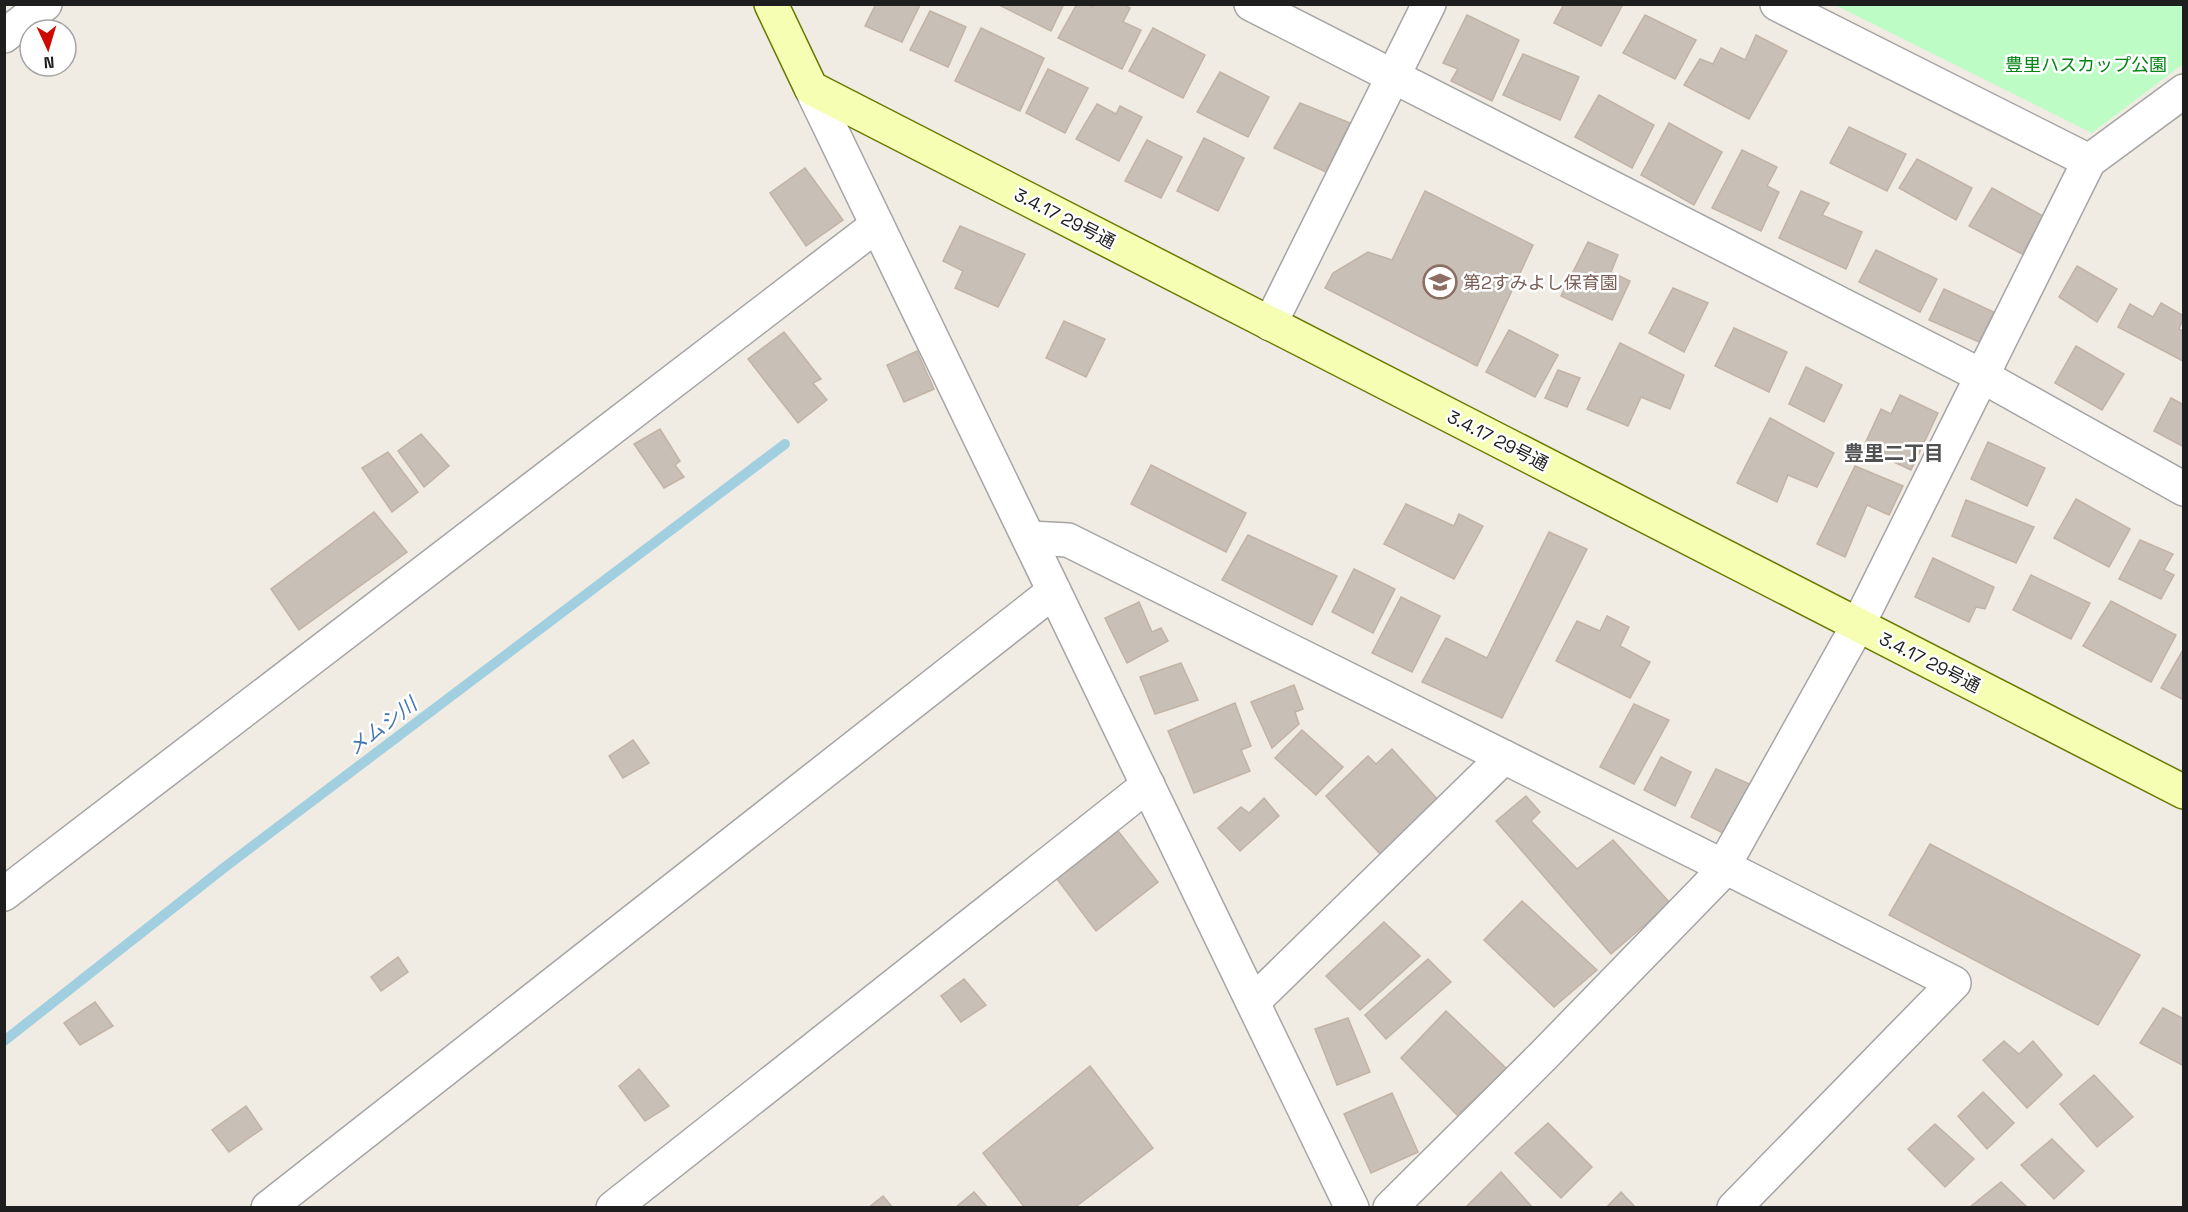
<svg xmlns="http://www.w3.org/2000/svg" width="2188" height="1212" viewBox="0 0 2188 1212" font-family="'Space Grotesk','Noto Sans JP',sans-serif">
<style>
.park{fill:#bdfdc5}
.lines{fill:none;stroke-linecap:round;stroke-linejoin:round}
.stream{stroke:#a1cfe0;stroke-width:10}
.building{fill:#c8bfb6;stroke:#c2b3a5;stroke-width:1.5}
.street-casing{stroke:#a5a5a5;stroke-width:36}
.secondary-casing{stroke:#677a00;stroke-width:36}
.street{stroke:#fff;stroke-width:33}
.secondary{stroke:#f6feb3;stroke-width:33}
.labels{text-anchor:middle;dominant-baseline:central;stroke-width:5;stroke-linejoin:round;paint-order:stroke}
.park-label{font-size:18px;fill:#048415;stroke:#fff}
.street-label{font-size:18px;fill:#1e1e1e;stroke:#fff}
.education-label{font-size:18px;fill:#785e54;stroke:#fff;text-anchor:start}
.neighbourhood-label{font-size:20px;font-weight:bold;fill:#515151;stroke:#fff}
.water-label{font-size:20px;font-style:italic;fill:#4477b4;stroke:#fff}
</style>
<rect width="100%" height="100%" fill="#f0ece3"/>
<!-- park -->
<path class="park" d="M 1835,5 L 2183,5 L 2183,64 L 2092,133 Z"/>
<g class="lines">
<!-- stream -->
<path class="stream" d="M 4,1041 L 225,867 L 785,444"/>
</g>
<!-- building -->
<g class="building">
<path d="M 876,4 L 920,5 L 902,42 L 865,26 Z"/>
<path d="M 1002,4 L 1064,4 L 1051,31 L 1001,6 Z"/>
<path d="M 1077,4 L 1088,4 L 1092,7 L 1094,4 L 1123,4 L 1130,8 L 1123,22 L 1141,30 L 1122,69 L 1058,38 Z"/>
<path d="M 1564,4 L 1623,4 L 1601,46 L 1554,23 Z"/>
<path d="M 930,11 L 966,27 L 948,67 L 910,50 Z"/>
<path d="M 1467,15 L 1519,40 L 1492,101 L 1451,81 L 1458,69 L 1443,63 Z"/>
<path d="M 1645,15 L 1696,40 L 1675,79 L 1623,53 Z"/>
<path d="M 981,28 L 1044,58 L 1020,111 L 955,81 Z"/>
<path d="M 1153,28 L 1205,55 L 1183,98 L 1129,71 Z"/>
<path d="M 1756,35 L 1787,51 L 1749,119 L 1684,85 L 1700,59 L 1713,64 L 1721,48 L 1745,60 Z"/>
<path d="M 1523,54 L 1579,77 L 1560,120 L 1503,95 Z"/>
<path d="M 1048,69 L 1088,88 L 1065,133 L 1026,113 Z"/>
<path d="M 1220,72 L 1269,97 L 1248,137 L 1197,112 Z"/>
<path d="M 1599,95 L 1654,125 L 1632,168 L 1575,137 Z"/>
<path d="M 1300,103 L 1350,123 L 1326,172 L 1274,148 Z"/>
<path d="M 1097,104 L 1116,114 L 1120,106 L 1142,117 L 1119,161 L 1076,139 Z"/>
<path d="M 1669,123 L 1722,152 L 1694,205 L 1641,175 Z"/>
<path d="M 1849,127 L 1906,154 L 1887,191 L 1830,163 Z"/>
<path d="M 1204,138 L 1244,158 L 1218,211 L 1177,191 Z"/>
<path d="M 1147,140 L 1182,157 L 1161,198 L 1125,181 Z"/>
<path d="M 1742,150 L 1777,167 L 1767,186 L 1779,192 L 1761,231 L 1712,208 Z"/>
<path d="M 1917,159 L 1972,188 L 1956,220 L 1899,188 Z"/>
<path d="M 805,168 L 843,220 L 806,246 L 770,193 Z"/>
<path d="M 1992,188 L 2043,216 L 2022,254 L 1969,226 Z"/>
<path d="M 1425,191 L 1533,245 L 1477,366 L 1325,288 L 1333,273 L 1368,252 L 1392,260 Z"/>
<path d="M 1801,191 L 1829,203 L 1822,215 L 1862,232 L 1846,269 L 1779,238 Z"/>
<path d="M 960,226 L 1025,254 L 998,307 L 955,288 L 963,271 L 943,261 Z"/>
<path d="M 1588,242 L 1618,255 L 1611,272 L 1630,281 L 1612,320 L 1561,296 Z"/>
<path d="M 1876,250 L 1937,279 L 1920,312 L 1859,282 Z"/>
<path d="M 2077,266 L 2117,289 L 2097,322 L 2059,297 Z"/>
<path d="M 1673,288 L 1708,303 L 1684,352 L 1649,333 Z"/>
<path d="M 1944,289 L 1994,312 L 1979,342 L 1929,320 Z"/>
<path d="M 2161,303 L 2184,316 L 2179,329 L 2184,332 L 2183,361 L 2118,327 L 2130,304 L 2153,317 Z"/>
<path d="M 1064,321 L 1105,339 L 1086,377 L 1046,358 Z"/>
<path d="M 1734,328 L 1787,352 L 1769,392 L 1715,366 Z"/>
<path d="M 1509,330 L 1558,355 L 1535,397 L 1486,372 Z"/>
<path d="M 784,332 L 821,379 L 813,383 L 827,400 L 798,423 L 748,359 Z"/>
<path d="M 1620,343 L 1684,375 L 1670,409 L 1641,397 L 1628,426 L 1587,409 Z"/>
<path d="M 2076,346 L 2124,374 L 2102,410 L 2055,383 Z"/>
<path d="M 917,351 L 934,389 L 904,402 L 887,365 Z"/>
<path d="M 1806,367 L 1842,385 L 1824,422 L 1789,404 Z"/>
<path d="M 1558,370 L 1580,378 L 1567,407 L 1545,398 Z"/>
<path d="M 1900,395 L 1938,413 L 1911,470 L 1863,448 L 1881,409 L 1891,414 Z"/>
<path d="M 2171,398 L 2184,405 L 2184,447 L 2154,431 Z"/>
<path d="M 1770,418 L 1834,453 L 1817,487 L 1788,475 L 1777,502 L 1737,483 Z"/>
<path d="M 660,429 L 680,461 L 675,465 L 684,477 L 664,488 L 634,444 Z"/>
<path d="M 421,434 L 449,466 L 424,487 L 398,451 Z"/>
<path d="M 1988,442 L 2045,468 L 2027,506 L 1971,479 Z"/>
<path d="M 388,452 L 418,492 L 392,512 L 362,468 Z"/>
<path d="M 1151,465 L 1246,513 L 1226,552 L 1131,504 Z"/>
<path d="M 1855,466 L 1903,486 L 1889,515 L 1867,505 L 1845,557 L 1817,544 Z"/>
<path d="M 2076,499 L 2130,529 L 2109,567 L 2054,538 Z"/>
<path d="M 1966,500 L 2034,527 L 2016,563 L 1952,536 Z"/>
<path d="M 1406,504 L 1454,526 L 1459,514 L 1483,526 L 1454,579 L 1384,544 Z"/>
<path d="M 374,512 L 407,552 L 299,630 L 271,589 Z"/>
<path d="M 1549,532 L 1587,549 L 1502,718 L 1422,682 L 1446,638 L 1487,658 Z"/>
<path d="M 1248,535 L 1337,576 L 1312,625 L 1222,580 Z"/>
<path d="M 2140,540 L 2173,554 L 2164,570 L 2174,575 L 2161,599 L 2119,579 Z"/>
<path d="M 1933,558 L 1994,587 L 1985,609 L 1976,607 L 1969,622 L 1915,597 Z"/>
<path d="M 1354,569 L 1395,589 L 1373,633 L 1332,612 Z"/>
<path d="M 2031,575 L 2090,603 L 2071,639 L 2013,610 Z"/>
<path d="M 1401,597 L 1440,616 L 1412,672 L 1372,653 Z"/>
<path d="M 2111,601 L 2176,635 L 2151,682 L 2083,646 Z"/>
<path d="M 1139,602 L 1152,632 L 1161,628 L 1168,641 L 1127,663 L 1105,618 Z"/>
<path d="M 1607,616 L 1629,627 L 1620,646 L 1650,662 L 1630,698 L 1556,661 L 1577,621 L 1600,631 Z"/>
<path d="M 2184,648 L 2184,700 L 2161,688 Z"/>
<path d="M 1181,663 L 1198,700 L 1155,714 L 1140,677 Z"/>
<path d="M 1294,685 L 1303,709 L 1295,712 L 1299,724 L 1272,748 L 1251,702 Z"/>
<path d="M 1235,703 L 1251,746 L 1241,750 L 1250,771 L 1194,793 L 1168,731 Z"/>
<path d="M 1634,704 L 1669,720 L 1634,784 L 1600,767 Z"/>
<path d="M 1302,730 L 1343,767 L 1316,795 L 1275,758 Z"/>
<path d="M 633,740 L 649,763 L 623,778 L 609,756 Z"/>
<path d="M 1392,749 L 1439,801 L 1382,856 L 1326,796 L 1368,756 L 1376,764 Z"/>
<path d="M 1661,757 L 1691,772 L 1675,806 L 1644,790 Z"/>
<path d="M 1716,769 L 1754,786 L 1727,835 L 1691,817 Z"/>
<path d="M 1526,796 L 1540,812 L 1531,821 L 1577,869 L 1613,840 L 1670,903 L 1611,954 L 1496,821 Z"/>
<path d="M 1264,798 L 1279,816 L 1240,851 L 1218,828 L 1241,807 L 1249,813 Z"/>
<path d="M 1118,831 L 1158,882 L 1096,931 L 1057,879 Z"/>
<path d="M 1930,844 L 2140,955 L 2098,1025 L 1889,915 Z"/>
<path d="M 1522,901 L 1597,970 L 1554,1007 L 1484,940 Z"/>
<path d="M 1384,922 L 1420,956 L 1360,1010 L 1326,976 Z"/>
<path d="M 398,957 L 408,972 L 381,991 L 371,977 Z"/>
<path d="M 1428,959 L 1451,982 L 1386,1039 L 1365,1015 Z"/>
<path d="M 964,979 L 986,1005 L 961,1022 L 941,996 Z"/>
<path d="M 95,1002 L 113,1026 L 80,1045 L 64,1023 Z"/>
<path d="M 2163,1008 L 2184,1019 L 2184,1066 L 2140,1043 Z"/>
<path d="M 1446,1011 L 1507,1069 L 1457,1115 L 1401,1058 Z"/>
<path d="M 1348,1018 L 1370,1072 L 1337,1085 L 1315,1029 Z"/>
<path d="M 2004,1041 L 2019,1054 L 2033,1041 L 2062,1075 L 2027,1108 L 1983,1060 Z"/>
<path d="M 1090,1066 L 1153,1148 L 1074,1208 L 1025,1208 L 983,1153 Z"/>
<path d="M 639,1069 L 669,1106 L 645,1121 L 619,1086 Z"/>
<path d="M 2094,1075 L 2133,1117 L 2097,1147 L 2060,1104 Z"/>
<path d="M 1983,1092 L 2014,1123 L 1987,1149 L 1958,1116 Z"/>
<path d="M 1392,1093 L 1418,1152 L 1371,1173 L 1344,1114 Z"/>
<path d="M 246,1106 L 262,1129 L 229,1152 L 212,1130 Z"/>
<path d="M 1548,1123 L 1592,1167 L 1561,1198 L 1515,1153 Z"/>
<path d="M 1935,1124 L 1974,1159 L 1945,1187 L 1908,1149 Z"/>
<path d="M 2052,1139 L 2084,1171 L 2054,1199 L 2021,1165 Z"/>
<path d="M 1501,1172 L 1533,1208 L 1465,1208 Z"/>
<path d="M 2001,1182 L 2028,1208 L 1973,1208 L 1971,1206 Z"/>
<path d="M 974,1192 L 988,1208 L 955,1208 Z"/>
<path d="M 1621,1192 L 1636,1208 L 1606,1208 Z"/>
<path d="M 883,1196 L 893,1208 L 868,1208 Z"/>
</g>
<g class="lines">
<!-- street casing -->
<g class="street-casing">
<g id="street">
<path d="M 1251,4 L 1982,376 L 2184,489"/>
<path d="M 1777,4 L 2089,161"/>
<path d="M 4,36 L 45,4"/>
<path d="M 811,88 L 1352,1208"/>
<path d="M 1270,324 L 1429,4"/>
<path d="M 1029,538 L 1068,540 L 1723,866 L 1954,983 L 1734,1208"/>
<path d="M 4,894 L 877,225"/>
<path d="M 1253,1002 L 1504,757"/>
<path d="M 268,1208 L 1054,591"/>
<path d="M 613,1208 L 1148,785"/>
<path d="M 1390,1208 L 1543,1056 L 1718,876 L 1858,625 L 2089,161 L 2184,91"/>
</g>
</g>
<!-- secondary casing -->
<g class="secondary-casing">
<path id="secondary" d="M 771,4 L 811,88 L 2184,792"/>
</g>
<!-- street -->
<use href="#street" class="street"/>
<!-- secondary -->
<use href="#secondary" class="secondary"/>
</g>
<!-- icons -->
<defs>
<g id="school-ring" transform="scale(1.725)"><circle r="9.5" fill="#fff" stroke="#8d6e63" stroke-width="1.5"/><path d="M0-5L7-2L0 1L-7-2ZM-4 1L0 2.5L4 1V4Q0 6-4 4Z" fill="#8d6e63"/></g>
</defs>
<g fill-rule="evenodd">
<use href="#school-ring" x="1440" y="282"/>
</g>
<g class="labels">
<!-- park labels -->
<g class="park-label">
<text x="2086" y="64">豊里ハスカップ公園</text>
</g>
<!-- street labels -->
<g class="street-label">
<text transform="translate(1065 218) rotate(27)">3.4.17 29号通</text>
<text transform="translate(1498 440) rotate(27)">3.4.17 29号通</text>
<text transform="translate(1930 662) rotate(27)">3.4.17 29号通</text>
</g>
<!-- education labels -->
<g class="education-label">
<text x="1463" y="282">第2すみよし保育園</text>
</g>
<!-- neighbourhood labels -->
<g class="neighbourhood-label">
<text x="1894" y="453">豊里二丁目</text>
</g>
<!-- water labels -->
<g class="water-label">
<text transform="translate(382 726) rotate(-37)">メムシ川</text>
</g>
</g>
<!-- border -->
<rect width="2188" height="1212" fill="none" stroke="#1e1e1e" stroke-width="12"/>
<!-- north arrow -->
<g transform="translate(48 48) rotate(176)"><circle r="28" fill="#ffffff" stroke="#a5a5a5" stroke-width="1.5"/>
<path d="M0-4.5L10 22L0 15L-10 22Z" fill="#cc0a00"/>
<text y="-9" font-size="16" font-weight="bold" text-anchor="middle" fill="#1e1e1e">N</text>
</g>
</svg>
